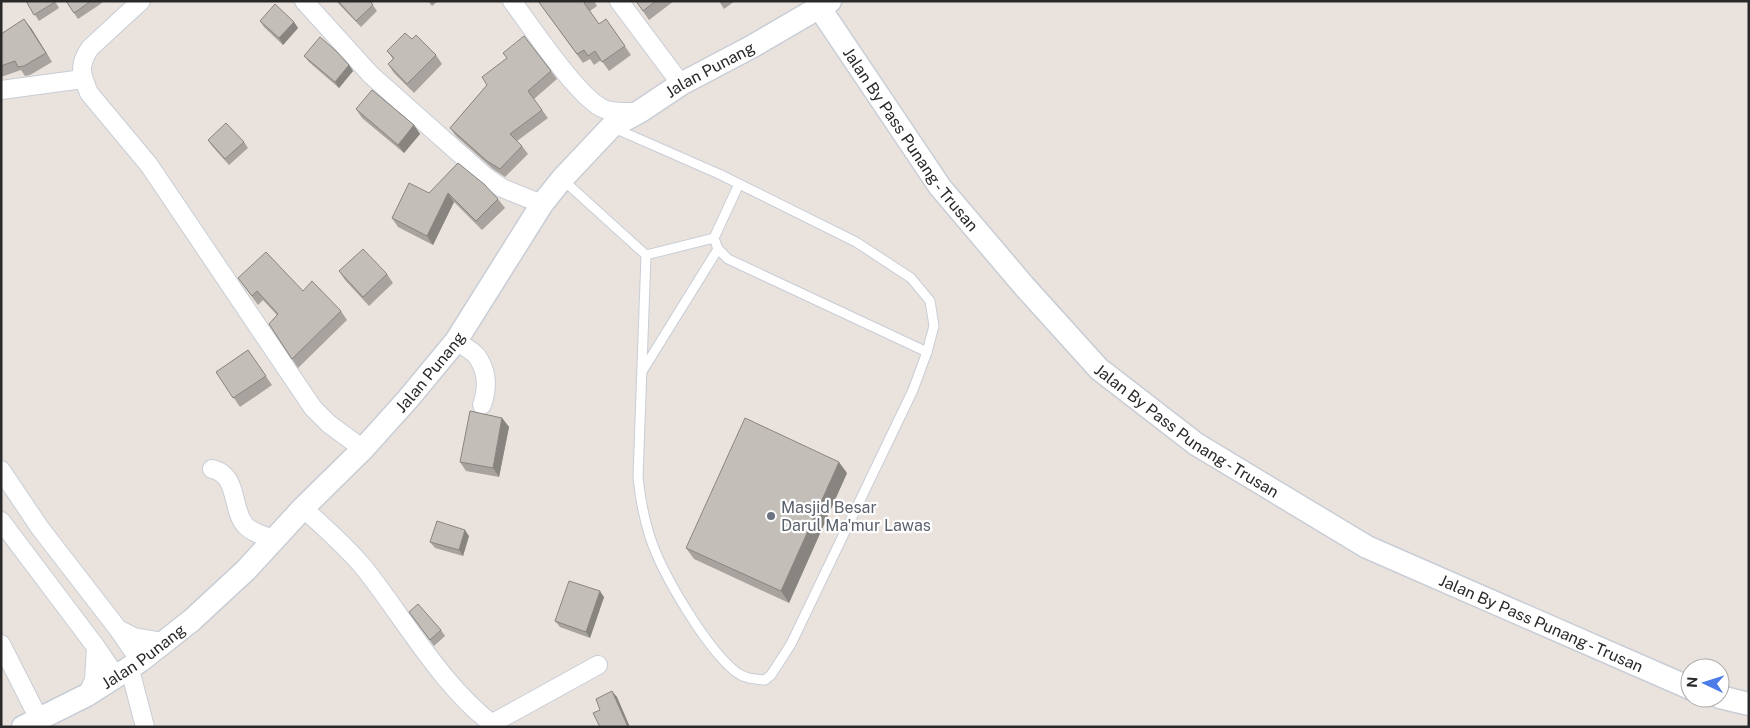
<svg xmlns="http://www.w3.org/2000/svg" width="1750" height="728" viewBox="0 0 1750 728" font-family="'Public Sans',sans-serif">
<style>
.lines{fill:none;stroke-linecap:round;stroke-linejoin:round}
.service-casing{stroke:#c8cdd6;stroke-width:11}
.minor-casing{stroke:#c8cdd6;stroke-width:20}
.tertiary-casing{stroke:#c8cdd6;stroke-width:25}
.service{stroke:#fff;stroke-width:9}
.minor{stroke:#fff;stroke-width:18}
.tertiary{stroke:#fff;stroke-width:22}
.wall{fill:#a8a39e}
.shaded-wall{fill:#888581}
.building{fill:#c3beb8;stroke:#888581}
.worship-dot{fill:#6b7280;stroke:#fff;stroke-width:2}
.labels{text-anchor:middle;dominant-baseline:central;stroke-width:4.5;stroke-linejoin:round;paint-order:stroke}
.street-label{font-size:16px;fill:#292929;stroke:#fff}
.worship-label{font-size:16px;fill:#5b616d;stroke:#fff;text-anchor:start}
</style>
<rect width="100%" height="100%" fill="#eae3dd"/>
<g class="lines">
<!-- service casing -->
<g class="service-casing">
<g id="service">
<path d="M 562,179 L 646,255 L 638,477 C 640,498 644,518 650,537 C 662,574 706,648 736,672 C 745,679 755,679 765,680 L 771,675 L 791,644 L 913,390 L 927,352 L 934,326 L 930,301 L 911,278 L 856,242 L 719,174 L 614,128"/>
<path d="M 739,184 L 714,238 L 718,249 L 728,259 L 927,352"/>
<path d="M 646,255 L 714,238"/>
<path d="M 643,370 L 718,249"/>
</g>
</g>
<!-- minor casing -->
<g class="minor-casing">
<g id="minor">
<path d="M 141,1 L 90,48 C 78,66 81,74 89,93 L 149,165 L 313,408 L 329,424 L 363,449"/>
<path d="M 304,1 L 371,75 L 486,177 L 502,188 L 542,204"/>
<path d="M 512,1 C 530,25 579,99 604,109 C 614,113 628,112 639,112"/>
<path d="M 619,1 L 681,84"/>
<path d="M 1,90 L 83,79"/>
<path d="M 456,341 C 462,345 471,350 476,355 C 488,371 488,388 482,405"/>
<path d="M 212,469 C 239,475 231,509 245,525 C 252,533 265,536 274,539"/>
<path d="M 1,470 L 40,528 L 118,629 L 140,661"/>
<path d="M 303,508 C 324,527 347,547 365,569 C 406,621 442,687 496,727"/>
<path d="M 1,521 L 96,647 L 116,676"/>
<path d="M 118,629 L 134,637 L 163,642"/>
<path d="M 1,644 L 39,719"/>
<path d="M 129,666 L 145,727"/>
<path d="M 87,695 L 94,680 L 96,647"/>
<path d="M 491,724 L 598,665"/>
</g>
</g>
<!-- tertiary casing -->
<g class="tertiary-casing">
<g id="tertiary">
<path id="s1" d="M 819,7 L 940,187 L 1024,286 L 1099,369 L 1196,444 L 1367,547 L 1690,688"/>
<path d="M 1720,697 L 1749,704"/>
<path id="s2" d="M 23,727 L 87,695 L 140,661 L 192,620 L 246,570 L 303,508 L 363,449 L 408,399 L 456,341 L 542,204 L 562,179 L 611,127 L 639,112 L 681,84 L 753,46 L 830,1"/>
</g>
</g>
<!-- service -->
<use href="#service" class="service"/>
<!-- minor -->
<use href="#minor" class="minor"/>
<!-- tertiary -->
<use href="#tertiary" class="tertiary"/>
</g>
<!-- wall -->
<g class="wall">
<path d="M 26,1 L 55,1 L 59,8 L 39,21 Z"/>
<path d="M 66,1 L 101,1 L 102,3 L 78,19 Z"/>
<path d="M 336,1 L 370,1 L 377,11 L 361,27 Z"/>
<path d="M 428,1 L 438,1 L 432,6 Z"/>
<path d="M 538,1 L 594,1 L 597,6 L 590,11 L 599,24 L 606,19 L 631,55 L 609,71 L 601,60 L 594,65 L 590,59 L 583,63 Z"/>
<path d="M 636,1 L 674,1 L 649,20 Z"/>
<path d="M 719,1 L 735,1 L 724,9 Z"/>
<path d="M 260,21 L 294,22 L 298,28 L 283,45 L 264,27 Z"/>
<path d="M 31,28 L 52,62 L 30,75 L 25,76 L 21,70 L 1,77 L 1,34 Z"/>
<path d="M 412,39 L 436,55 L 442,64 L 414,93 L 394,73 L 388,64 L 393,59 L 387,51 Z"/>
<path d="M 503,53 L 551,71 L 557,79 L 534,99 L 548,118 L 517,141 L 522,146 L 528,154 L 505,177 L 493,169 L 456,136 L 450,128 L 487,85 L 507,58 Z"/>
<path d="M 304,56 L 349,65 L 353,71 L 339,88 L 309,62 Z"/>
<path d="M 356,109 L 414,125 L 420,134 L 404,153 L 362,118 Z"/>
<path d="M 208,140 L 244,142 L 248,148 L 229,165 L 212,146 Z"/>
<path d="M 429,193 L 498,199 L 505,208 L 482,230 L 454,202 L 433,245 L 398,227 L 392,218 Z"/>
<path d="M 339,271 L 387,274 L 393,283 L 369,306 L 345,280 Z"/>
<path d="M 238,278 L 303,291 L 341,311 L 347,320 L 298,368 L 269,324 L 277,315 L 263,300 L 258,305 Z"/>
<path d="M 248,350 L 272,385 L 240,407 L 216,372 Z"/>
<path d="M 502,418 L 509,427 L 499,477 L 466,471 L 460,462 Z"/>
<path d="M 847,473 L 789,603 L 694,559 L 686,548 Z"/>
<path d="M 469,536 L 463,556 L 435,548 L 430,542 Z"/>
<path d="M 604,597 L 590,638 L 560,627 L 555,621 Z"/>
<path d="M 409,612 L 441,630 L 445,636 L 434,646 Z"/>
</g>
<!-- shaded-wall -->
<g class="shaded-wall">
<path d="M 24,19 L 31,28 L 52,62 L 46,53 Z"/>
<path d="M 294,22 L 298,28 L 283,45 L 279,38 Z"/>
<path d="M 349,65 L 353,71 L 339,88 L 335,82 Z"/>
<path d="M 414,125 L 420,134 L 404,153 L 398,145 Z"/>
<path d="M 448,193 L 454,202 L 433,245 L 427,236 Z"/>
<path d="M 502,418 L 509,427 L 499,477 L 493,468 Z"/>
<path d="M 839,462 L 847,473 L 789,603 L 781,591 Z"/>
<path d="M 465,530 L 469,536 L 463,556 L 459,550 Z"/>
<path d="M 600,591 L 604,597 L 590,638 L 586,632 Z"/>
<path d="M 612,691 L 617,697 L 630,727 L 628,727 Z"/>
</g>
<!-- building -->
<g class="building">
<path d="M 26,1 L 54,1 L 55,2 L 34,15 Z"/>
<path d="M 66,1 L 91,1 L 74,13 Z"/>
<path d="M 338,1 L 370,1 L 373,5 L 356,21 Z"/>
<path d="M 538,1 L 586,1 L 584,3 L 599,24 L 606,19 L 625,46 L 602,62 L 595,51 L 588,56 L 584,50 L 577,54 Z"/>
<path d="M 636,1 L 656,1 L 643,11 Z"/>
<path d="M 275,4 L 294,22 L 279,38 L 260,21 Z"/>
<path d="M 24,19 L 46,53 L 24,66 L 18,67 L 15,61 L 1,66 L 1,34 Z"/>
<path d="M 405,33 L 412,39 L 416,35 L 436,55 L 407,84 L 388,64 L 394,58 L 387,51 Z"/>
<path d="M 524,36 L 551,71 L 528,91 L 542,110 L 510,134 L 522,146 L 500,169 L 487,161 L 450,128 L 487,85 L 482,77 L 507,58 L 503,53 Z"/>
<path d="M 320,37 L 336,51 L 349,65 L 335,82 L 304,56 Z"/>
<path d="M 372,90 L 414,125 L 398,145 L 356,109 Z"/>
<path d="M 226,123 L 244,142 L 225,159 L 208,140 Z"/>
<path d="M 458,163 L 484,184 L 498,199 L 476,221 L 448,193 L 427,236 L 392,218 L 409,183 L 429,193 Z"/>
<path d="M 363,249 L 387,274 L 363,297 L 339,271 Z"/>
<path d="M 266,252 L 303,291 L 312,281 L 341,311 L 292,359 L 269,324 L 278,314 L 257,291 L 252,296 L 238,278 Z"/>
<path d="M 248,350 L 266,376 L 233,398 L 216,372 Z"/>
<path d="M 470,411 L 502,418 L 493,468 L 460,462 Z"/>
<path d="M 745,418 L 839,462 L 781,591 L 686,548 Z"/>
<path d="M 437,521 L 465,530 L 459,550 L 430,542 Z"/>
<path d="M 569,581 L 600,591 L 586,632 L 555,621 Z"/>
<path d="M 418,604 L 441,630 L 430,640 L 409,612 Z"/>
<path d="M 612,691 L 628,727 L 600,727 L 593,713 L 600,710 L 596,699 Z"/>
</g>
<!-- markers -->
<circle class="worship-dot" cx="771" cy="516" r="5"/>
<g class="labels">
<!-- street labels -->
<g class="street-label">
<text stroke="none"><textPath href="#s2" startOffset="965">Jalan Punang</textPath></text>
<text stroke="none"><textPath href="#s1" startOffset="161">Jalan By Pass Punang - Trusan</textPath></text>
<text stroke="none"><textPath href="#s2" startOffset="545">Jalan Punang</textPath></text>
<text stroke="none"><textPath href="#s1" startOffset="566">Jalan By Pass Punang - Trusan</textPath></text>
<text stroke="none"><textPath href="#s1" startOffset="971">Jalan By Pass Punang - Trusan</textPath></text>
<text stroke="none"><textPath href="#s2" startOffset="140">Jalan Punang</textPath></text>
</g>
<!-- worship labels -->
<g class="worship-label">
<text x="781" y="507">Masjid Besar<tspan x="781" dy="18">Darul Ma'mur Lawas</tspan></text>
</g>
</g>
<!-- border -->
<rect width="1750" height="728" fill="none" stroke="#292929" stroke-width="5"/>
<!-- north arrow -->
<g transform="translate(1705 683) rotate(274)"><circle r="24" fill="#ffffff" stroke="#a9a9a9"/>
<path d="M0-4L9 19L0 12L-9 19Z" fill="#4c7ce7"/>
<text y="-8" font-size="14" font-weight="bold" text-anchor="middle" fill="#292929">N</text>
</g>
</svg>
